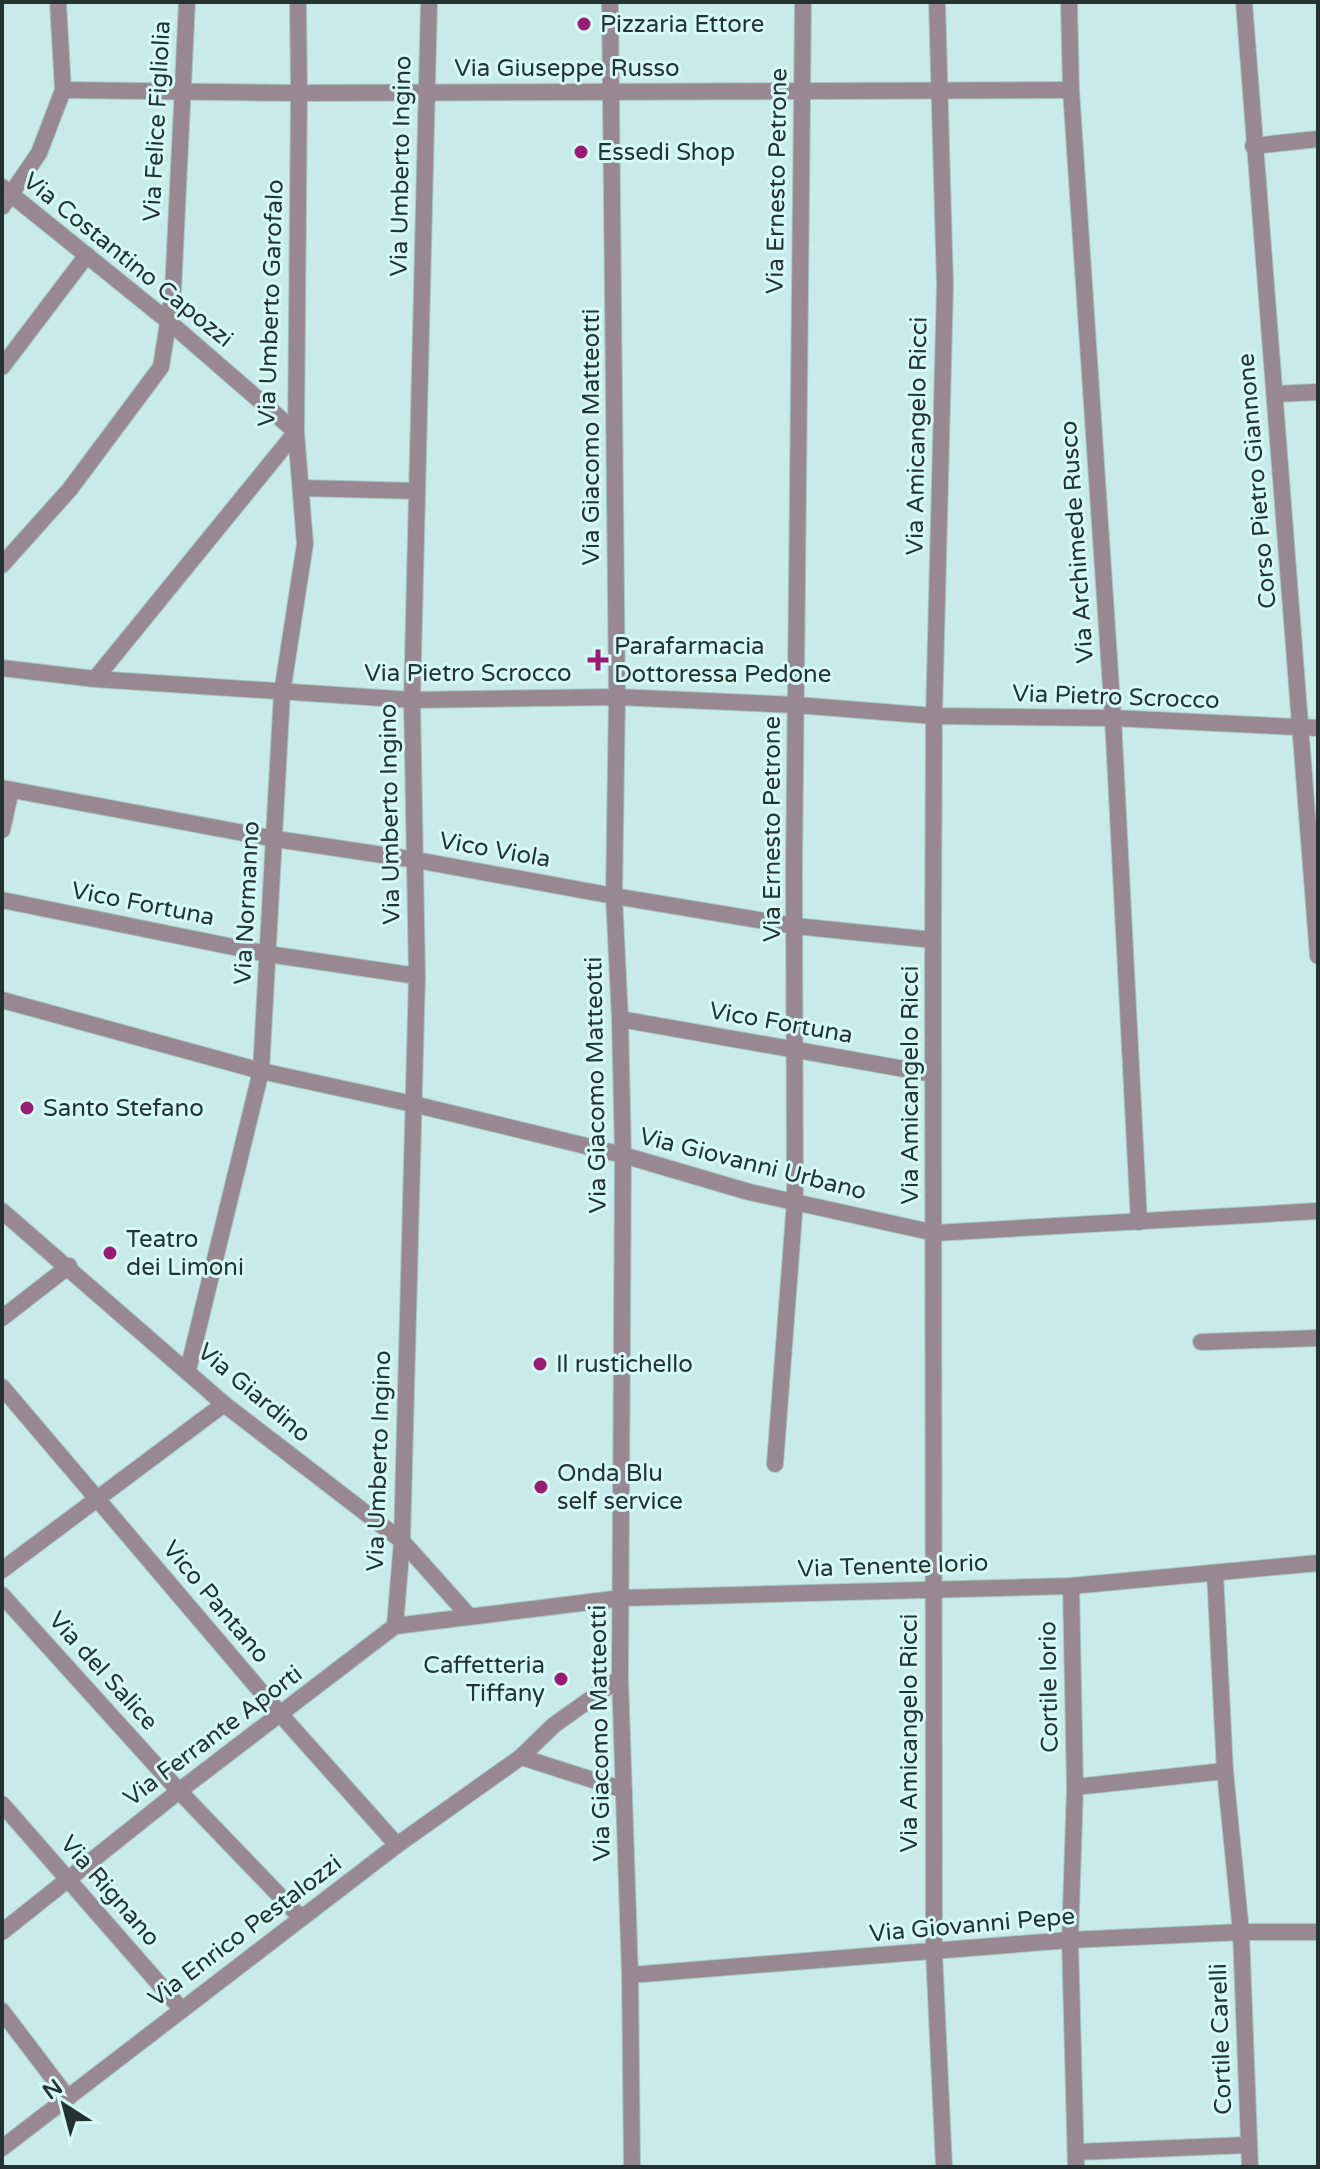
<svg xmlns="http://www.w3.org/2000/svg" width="1320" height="2169" viewBox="0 0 1320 2169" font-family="'Varela Round',sans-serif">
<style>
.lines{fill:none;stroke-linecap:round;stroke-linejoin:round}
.service-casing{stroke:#a7c6c5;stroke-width:18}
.minor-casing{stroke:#a7c6c5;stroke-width:18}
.tertiary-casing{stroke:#a7c6c5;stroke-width:18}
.service{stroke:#988891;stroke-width:16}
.minor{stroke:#988891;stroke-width:16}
.tertiary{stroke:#988891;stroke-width:16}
.poi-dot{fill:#991b73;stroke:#d5f9f7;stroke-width:3}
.labels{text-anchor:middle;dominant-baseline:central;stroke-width:6;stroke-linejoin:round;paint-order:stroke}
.poi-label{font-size:24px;fill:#253232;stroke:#d5f9f7;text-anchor:start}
.street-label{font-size:24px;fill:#253232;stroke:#d5f9f7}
</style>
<rect width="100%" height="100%" fill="#c8ebea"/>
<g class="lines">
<!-- service casing -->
<g class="service-casing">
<path id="service" d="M 301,488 L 417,491"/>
</g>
<!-- minor casing -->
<g class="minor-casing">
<g id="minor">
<path d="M 937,2 L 945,286 L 934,716 L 933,940 L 934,1952 L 944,2167"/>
<path d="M 1069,2 L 1071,90 L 1113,718 L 1139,1222"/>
<path d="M 63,90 L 299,93 L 1071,90"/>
<path d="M 1253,146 L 1318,139"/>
<path d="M 2,187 L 168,321 L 296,432"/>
<path d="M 2,207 L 39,153 L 63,90 L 58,2"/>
<path d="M 2,367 L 87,255"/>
<path d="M 1275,394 L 1318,392"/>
<path d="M 2,565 L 70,489 L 161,367 L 173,291 L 187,2"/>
<path d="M 2,668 L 95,679 L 412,700 L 617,697 L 796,705 L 934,716 L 1113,718 L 1318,728"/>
<path d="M 95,679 L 296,432"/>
<path d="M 2,788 L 276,839 L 416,860 L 614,896 L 795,926 L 933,940"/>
<path d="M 2,830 L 11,790"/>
<path d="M 2,900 L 268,954 L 417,976"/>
<path d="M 2,1000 L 261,1071 L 413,1104 L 623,1155 L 749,1192 L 935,1233 L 1318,1211"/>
<path d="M 620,1019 L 933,1074"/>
<path d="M 2,1211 L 224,1404 L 402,1541 L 469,1616"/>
<path d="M 2,1318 L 69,1266"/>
<path d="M 1201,1342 L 1318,1338"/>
<path d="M 188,1370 L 261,1071 L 282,693 L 305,544 L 296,432 L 299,93 L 298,2"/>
<path d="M 2,1387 L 281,1715 L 397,1845"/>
<path d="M 775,1464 L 795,1201 L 794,871 L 803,2"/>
<path d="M 2,1570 L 224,1404"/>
<path d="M 1215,1573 L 1225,1771 L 1241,1932 L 1250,2167"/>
<path d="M 1071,1586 L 1075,1787 L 1070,1940 L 1076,2167"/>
<path d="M 2,1595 L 179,1791 L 301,1918"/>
<path d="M 395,1626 L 402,1541 L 417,976 L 412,700 L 429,2"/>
<path d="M 521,1757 L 624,1790"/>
<path d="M 1075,1787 L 1225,1771"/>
<path d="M 2,1804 L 182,2010"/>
<path d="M 2,1932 L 179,1791 L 395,1626 L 622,1598 L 1071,1586 L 1318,1563"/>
<path d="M 630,1975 L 1070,1940 L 1241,1932 L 1318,1932"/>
<path d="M 2,2011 L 68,2098"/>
<path d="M 2,2148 L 397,1845 L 521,1757 L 554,1725 L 620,1678"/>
<path d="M 1076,2152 L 1248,2145"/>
</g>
</g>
<!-- tertiary casing -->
<g class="tertiary-casing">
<g id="tertiary">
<path d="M 610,2 L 617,697 L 614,896 L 620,1019 L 623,1155 L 620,1678 L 630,1975 L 632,2167"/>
<path d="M 1244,2 L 1318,956"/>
</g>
</g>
<!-- service -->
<use href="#service" class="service"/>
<!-- minor -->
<use href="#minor" class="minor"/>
<!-- tertiary -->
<use href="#tertiary" class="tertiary"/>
</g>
<!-- markers -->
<g class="poi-dot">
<circle cx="584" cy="24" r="8"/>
<circle cx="581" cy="152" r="8"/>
<path d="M594 648h8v8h8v8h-8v8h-8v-8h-8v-8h8z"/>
<circle cx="27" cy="1108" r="8"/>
<circle cx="110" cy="1253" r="8"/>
<circle cx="540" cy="1364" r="8"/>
<circle cx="541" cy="1487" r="8"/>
<circle cx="561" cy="1679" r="8"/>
</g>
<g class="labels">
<!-- poi labels -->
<g class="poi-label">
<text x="600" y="24">Pizzaria Ettore</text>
<text x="597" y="152">Essedi Shop</text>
<text x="614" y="646">Parafarmacia<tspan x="614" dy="28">Dottoressa Pedone</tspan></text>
<text x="43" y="1108">Santo Stefano</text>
<text x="126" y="1239">Teatro<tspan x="126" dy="28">dei Limoni</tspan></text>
<text x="556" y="1364">Il rustichello</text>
<text x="557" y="1473">Onda Blu<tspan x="557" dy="28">self service</tspan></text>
<text x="545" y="1665" text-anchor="end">Caffetteria<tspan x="545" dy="28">Tiffany</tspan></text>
</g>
<!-- street labels -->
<g class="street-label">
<text x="567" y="68">Via Giuseppe Russo</text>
<text transform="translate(157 121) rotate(-87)">Via Felice Figliolia</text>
<text transform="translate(401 166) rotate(-89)">Via Umberto Ingino</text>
<text transform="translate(777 181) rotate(-89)">Via Ernesto Petrone</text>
<text transform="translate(128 260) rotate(39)">Via Costantino Capozzi</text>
<text transform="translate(271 303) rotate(-88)">Via Umberto Garofalo</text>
<text transform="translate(917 436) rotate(-89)">Via Amicangelo Ricci</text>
<text transform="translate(591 437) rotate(-90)">Via Giacomo Matteotti</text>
<text transform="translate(1257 481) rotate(-95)">Corso Pietro Giannone</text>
<text transform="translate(1077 542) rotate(-94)">Via Archimede Rusco</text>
<text x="468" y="673">Via Pietro Scrocco</text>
<text transform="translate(1116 697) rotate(2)">Via Pietro Scrocco</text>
<text transform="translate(390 814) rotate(-91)">Via Umberto Ingino</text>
<text transform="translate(772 829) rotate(-90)">Via Ernesto Petrone</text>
<text transform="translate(495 850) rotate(10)">Vico Viola</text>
<text transform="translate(247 903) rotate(-87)">Via Normanno</text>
<text transform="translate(143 904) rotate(11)">Vico Fortuna</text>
<text transform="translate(781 1023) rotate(10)">Vico Fortuna</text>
<text transform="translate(596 1085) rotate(-91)">Via Giacomo Matteotti</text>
<text transform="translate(910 1085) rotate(-90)">Via Amicangelo Ricci</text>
<text transform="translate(753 1164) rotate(14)">Via Giovanni Urbano</text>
<text transform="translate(254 1393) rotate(40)">Via Giardino</text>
<text transform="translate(379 1461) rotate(-88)">Via Umberto Ingino</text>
<text transform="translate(893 1566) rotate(-2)">Via Tenente Iorio</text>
<text transform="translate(216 1602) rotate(50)">Vico Pantano</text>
<text transform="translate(103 1671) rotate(48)">Via del Salice</text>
<text transform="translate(1049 1687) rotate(-91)">Cortile Iorio</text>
<text transform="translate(600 1733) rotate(-91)">Via Giacomo Matteotti</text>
<text transform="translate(909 1733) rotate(-90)">Via Amicangelo Ricci</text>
<text transform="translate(213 1736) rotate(-37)">Via Ferrante Aporti</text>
<text transform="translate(110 1891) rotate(49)">Via Rignano</text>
<text transform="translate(972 1925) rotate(-5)">Via Giovanni Pepe</text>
<text transform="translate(245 1931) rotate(-37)">Via Enrico Pestalozzi</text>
<text transform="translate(1221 2039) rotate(-92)">Cortile Carelli</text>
</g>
</g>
<!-- border -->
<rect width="1320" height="2169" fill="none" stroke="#253232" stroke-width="8"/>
<!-- north arrow -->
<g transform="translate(64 2105) rotate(324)" stroke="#d5f9f7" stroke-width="6" paint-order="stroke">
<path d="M0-6L14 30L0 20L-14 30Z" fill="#253232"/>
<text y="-12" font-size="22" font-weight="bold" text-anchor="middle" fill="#253232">N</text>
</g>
</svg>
